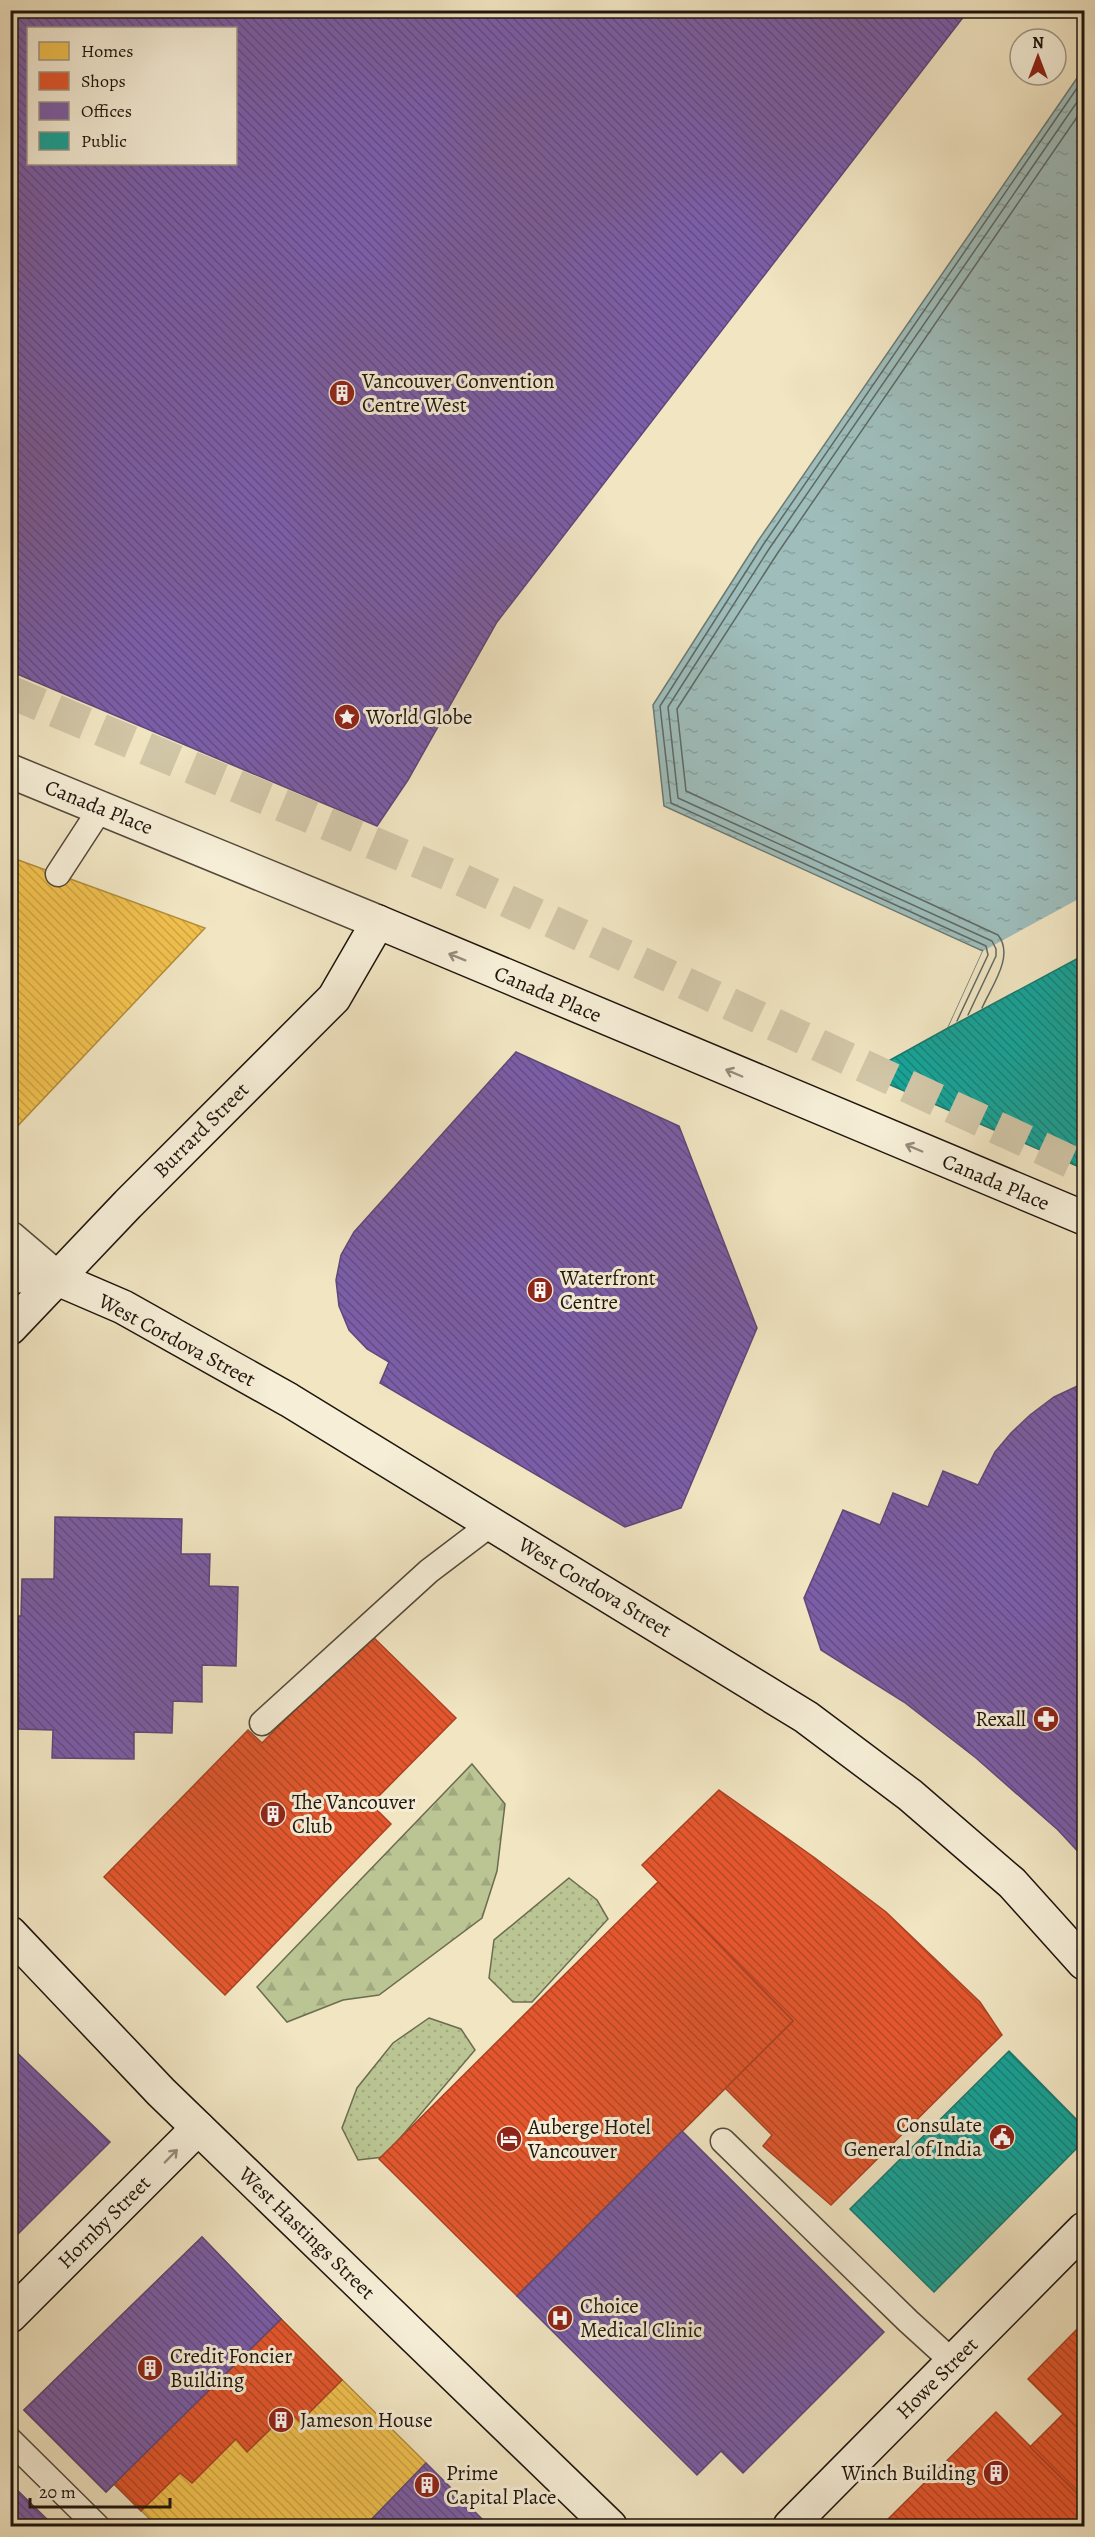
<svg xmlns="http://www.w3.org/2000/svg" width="1095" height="2537" viewBox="0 0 1095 2537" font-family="Alegreya,serif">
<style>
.grass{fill:url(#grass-dots);stroke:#6c6d50;stroke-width:1.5}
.forest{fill:url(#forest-firs);stroke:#6c6d50;stroke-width:1.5}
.water{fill:url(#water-ripples);stroke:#6b7a75;stroke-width:1.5}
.pier{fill:#f1e5c2}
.homes{fill:url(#homes-back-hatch);stroke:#b28d3a;stroke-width:1.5}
.shops{fill:url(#shops-back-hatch);stroke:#a94324;stroke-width:1.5}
.offices{fill:url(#offices-back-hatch);stroke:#5f4879;stroke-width:1.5;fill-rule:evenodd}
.public{fill:url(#public-back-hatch);stroke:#19786e;stroke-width:1.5}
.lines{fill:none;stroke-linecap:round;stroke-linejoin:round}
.shore{stroke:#5e6964;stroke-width:1.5}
.street-tunnel{stroke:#d1c6a7;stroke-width:33;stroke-dasharray:33 16;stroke-linecap:butt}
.lane-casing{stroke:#53493a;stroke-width:27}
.street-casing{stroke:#53493a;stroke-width:36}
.secondary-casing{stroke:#1e150d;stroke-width:36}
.lane{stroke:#f6eed7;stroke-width:24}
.street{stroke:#f6eed7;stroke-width:33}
.secondary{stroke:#f6eed7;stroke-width:33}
.oneway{stroke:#958c7c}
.labels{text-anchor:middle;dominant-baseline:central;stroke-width:6;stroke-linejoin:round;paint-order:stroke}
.poi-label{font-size:21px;fill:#1e150d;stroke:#f6eed7;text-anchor:start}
.street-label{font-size:21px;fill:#1e150d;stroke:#f6eed7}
</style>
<defs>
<pattern id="grass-dots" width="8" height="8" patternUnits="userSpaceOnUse" patternTransform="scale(1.5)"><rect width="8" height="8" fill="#bac593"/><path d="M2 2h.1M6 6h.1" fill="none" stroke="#9fa87e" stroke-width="1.8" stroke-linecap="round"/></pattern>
<pattern id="forest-firs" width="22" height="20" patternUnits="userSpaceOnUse" patternTransform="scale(1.5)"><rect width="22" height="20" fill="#bac593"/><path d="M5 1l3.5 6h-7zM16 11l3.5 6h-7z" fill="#9fa87e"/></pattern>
<pattern id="water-ripples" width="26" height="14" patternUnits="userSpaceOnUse" patternTransform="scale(1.5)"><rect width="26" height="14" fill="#9ebdbb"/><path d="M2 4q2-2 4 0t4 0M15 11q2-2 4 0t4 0" fill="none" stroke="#88a2a0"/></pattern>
<pattern id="homes-back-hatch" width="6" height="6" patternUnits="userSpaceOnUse" patternTransform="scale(1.5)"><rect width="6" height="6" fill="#f2c14e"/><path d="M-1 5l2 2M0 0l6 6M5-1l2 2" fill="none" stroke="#cfa543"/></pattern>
<pattern id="shops-back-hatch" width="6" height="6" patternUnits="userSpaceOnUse" patternTransform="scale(1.5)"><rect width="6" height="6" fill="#e4572e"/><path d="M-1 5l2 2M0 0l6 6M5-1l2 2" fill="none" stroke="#b84726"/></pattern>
<pattern id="offices-back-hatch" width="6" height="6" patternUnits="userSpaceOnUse" patternTransform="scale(1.5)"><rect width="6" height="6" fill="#7b5ea7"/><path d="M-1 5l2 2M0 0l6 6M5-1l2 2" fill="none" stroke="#644c86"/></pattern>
<pattern id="public-back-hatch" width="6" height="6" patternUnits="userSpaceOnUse" patternTransform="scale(1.5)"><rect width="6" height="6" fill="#17a398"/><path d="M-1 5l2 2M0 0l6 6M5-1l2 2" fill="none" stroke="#14847a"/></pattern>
</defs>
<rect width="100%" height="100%" fill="#f1e5c2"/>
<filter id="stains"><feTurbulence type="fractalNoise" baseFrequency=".00333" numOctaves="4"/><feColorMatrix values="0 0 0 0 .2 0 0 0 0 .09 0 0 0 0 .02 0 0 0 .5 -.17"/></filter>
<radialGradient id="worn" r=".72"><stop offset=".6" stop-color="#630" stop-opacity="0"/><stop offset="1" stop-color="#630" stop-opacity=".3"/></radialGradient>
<!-- grass -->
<g class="grass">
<path d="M 569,1878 L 597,1900 L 608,1919 L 532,2002 L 513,2002 L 489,1978 L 494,1940 Z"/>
<path d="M 429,2018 L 461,2029 L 475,2050 L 384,2157 L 358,2160 L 342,2128 L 357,2088 L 393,2043 Z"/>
</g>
<!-- forest -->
<path class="forest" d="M 472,1764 L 505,1804 L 497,1871 L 482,1918 L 379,1995 L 343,2000 L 287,2022 L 257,1987 Z"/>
<!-- water -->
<path class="water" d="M 1084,68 L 1084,1092 L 948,1028 L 983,951 L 664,806 L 653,705 L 758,541 Z"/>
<!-- pier -->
<path class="pier" d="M 1084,896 L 1084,1092 L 948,1028 L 983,951 Z"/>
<!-- homes -->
<g class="homes">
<path d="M 10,857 L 205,928 L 10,1134 Z"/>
<path d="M 281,2319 L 426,2463 L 365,2526 L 157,2526 L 114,2484 Z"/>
</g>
<!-- shops -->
<g class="shops">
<path d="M 370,1634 L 456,1718 L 371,1804 L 391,1824 L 225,1995 L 104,1877 L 248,1730 L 262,1743 Z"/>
<path d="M 719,1790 L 815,1858 L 886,1912 L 980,2002 L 1002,2035 L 831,2205 L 763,2146 L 772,2135 L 725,2088 L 793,2021 L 642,1865 Z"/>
<path d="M 658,1882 L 793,2021 L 517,2296 L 379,2159 Z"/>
<path d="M 202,2237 L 281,2319 L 106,2492 L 24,2410 Z"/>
<path d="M 281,2319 L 342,2380 L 300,2422 L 289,2411 L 247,2452 L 236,2439 L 192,2483 L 180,2473 L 141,2511 L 114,2484 Z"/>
<path d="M 1084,2322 L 1084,2435 L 1028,2379 Z"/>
<path d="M 996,2412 L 1084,2500 L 1084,2526 L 881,2526 Z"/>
<path d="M 1063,2414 L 1084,2435 L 1084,2500 L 1030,2447 Z"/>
</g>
<!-- offices -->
<g class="offices">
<path d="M 10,10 L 968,10 L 968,11 L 497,622 L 408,780 L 377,826 L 10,671 ZM 28,28 L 236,28 L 236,164 L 28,164 Z"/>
<path d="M 516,1052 L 679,1126 L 757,1328 L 681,1508 L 625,1527 L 380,1383 L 389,1362 L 367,1349 L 349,1330 L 339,1306 L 336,1280 L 341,1255 L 354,1232 Z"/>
<path d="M 1084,1383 L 1084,1858 L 1058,1830 L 976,1758 L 904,1702 L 821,1650 L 804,1598 L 843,1510 L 880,1525 L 893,1493 L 928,1507 L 943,1471 L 978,1485 L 995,1452 L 1011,1433 L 1030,1415 L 1054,1397 Z"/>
<path d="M 55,1517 L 182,1519 L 181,1554 L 210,1554 L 209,1586 L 238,1587 L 236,1666 L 202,1665 L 202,1702 L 173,1701 L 172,1733 L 134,1732 L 134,1759 L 52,1758 L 53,1730 L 18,1729 L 19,1698 L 10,1698 L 10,1616 L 21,1616 L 22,1579 L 54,1579 Z"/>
<path d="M 10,2046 L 110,2142 L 10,2242 Z"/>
<path d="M 682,2131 L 884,2332 L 743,2473 L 721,2451 L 697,2475 L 517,2296 Z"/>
<path d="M 202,2237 L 281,2319 L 106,2492 L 24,2410 Z"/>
<path d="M 426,2463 L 489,2526 L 365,2526 Z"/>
<path d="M 10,2483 L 54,2526 L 10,2526 Z"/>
</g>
<!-- public -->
<g class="public">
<path d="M 1084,955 L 1084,1169 L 865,1074 L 948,1028 Z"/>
<path d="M 1009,2051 L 1084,2127 L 1084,2141 L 934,2292 L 850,2209 Z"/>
</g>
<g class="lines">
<!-- shore -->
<g class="shore">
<path d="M 982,1008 C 991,987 1015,956 998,935 L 686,791 L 677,709 L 777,554 L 1084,107"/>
<path d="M 968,1015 L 996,956 L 996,949 L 992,941 L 678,798 L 668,707 L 769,549 L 1084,92"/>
<path d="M 957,1021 L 988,955 L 986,946 L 671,803 L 660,706 L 763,545 L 1084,78"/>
</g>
<!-- street-tunnel -->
<path class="street-tunnel" d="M 10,692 L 462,880 L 1084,1168"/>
<!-- lane casing -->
<g class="lane-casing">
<g id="lane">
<path d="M 58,874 L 101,808"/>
<path d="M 262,1723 L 429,1571 L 491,1524"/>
<path d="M 723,2141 L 908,2321 L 953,2362"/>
<path d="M 10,2440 L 97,2526"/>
</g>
</g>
<!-- street casing -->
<g class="street-casing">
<g id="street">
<path d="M 10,771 L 378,922"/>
<path d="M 10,1238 L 58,1279"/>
<path d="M 10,1275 L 58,1279"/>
</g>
</g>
<!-- secondary casing -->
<g class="secondary-casing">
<g id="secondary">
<path d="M 58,1279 L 123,1307 L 289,1400 L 806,1717 L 910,1795 L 1012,1883 L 1084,1963"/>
<path d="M 10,1328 L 128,1204 L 334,998 L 378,922 L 1084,1218"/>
<path d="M 10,1933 L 161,2092 L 610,2526"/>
<path d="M 10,2316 L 198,2128"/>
<path d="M 790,2526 L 1084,2229"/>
</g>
</g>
<!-- lane -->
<use href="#lane" class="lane"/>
<!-- street -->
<use href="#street" class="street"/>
<!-- secondary -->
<use href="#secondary" class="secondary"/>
</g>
<!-- one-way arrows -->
<defs><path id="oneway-shaft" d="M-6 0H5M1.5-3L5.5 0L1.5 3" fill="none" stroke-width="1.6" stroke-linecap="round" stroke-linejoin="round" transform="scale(1.5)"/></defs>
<g class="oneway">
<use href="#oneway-shaft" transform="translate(457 957) rotate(-158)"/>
<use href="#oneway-shaft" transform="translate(734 1073) rotate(-157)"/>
<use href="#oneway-shaft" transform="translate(914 1148) rotate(-157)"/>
<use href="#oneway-shaft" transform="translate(171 2156) rotate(-46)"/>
</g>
<!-- icons -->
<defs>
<g id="building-disc" transform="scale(1.35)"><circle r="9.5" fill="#8f2418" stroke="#f6eed7"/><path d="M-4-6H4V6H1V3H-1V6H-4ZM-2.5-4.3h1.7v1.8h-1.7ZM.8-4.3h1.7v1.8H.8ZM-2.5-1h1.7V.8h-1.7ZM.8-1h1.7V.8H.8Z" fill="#fff"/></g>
<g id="sight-disc" transform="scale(1.35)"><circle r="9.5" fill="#8f2418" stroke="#f6eed7"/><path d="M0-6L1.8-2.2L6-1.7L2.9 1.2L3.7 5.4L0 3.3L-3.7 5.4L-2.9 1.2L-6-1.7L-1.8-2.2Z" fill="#fff"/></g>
<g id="pharmacy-disc" transform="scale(1.35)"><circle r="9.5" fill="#8f2418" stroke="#f6eed7"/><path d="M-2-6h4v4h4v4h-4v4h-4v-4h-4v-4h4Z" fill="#fff"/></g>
<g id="civic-disc" transform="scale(1.35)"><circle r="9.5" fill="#8f2418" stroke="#f6eed7"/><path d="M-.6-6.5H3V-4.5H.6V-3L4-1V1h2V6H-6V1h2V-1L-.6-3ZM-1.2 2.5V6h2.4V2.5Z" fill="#fff"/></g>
<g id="hotel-disc" transform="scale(1.35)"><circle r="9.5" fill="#8f2418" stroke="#f6eed7"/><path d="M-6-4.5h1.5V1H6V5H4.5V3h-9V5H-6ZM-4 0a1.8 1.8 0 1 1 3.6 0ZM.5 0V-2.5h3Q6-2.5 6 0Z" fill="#fff"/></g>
<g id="hospital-disc" transform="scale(1.35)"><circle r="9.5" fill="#8f2418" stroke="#f6eed7"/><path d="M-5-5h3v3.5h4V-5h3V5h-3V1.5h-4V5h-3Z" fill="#fff"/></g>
</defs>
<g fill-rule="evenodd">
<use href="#building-disc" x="342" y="393"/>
<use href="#sight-disc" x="347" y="717"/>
<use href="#building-disc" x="540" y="1290"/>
<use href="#pharmacy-disc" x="1046" y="1719"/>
<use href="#building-disc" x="273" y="1814"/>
<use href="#civic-disc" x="1002" y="2137"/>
<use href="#hotel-disc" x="509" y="2139"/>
<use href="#hospital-disc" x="560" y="2318"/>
<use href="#building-disc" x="150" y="2368"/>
<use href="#building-disc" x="281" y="2420"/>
<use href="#building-disc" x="996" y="2473"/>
<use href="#building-disc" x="427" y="2485"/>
</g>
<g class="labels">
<!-- poi labels -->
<g class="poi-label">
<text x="362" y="381">Vancouver Convention<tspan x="362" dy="24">Centre West</tspan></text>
<text x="366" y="717">World Globe</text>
<text x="560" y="1278">Waterfront<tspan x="560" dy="24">Centre</tspan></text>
<text x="1026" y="1719" text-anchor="end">Rexall</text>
<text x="292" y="1802">The Vancouver<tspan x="292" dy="24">Club</tspan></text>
<text x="982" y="2125" text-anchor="end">Consulate<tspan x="982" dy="24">General of India</tspan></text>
<text x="528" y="2127">Auberge Hotel<tspan x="528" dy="24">Vancouver</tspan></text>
<text x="580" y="2306">Choice<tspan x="580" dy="24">Medical Clinic</tspan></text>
<text x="170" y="2356">Credit Foncier<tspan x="170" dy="24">Building</tspan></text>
<text x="300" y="2420">Jameson House</text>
<text x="446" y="2473">Prime<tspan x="446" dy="24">Capital Place</tspan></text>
<text x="976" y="2473" text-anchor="end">Winch Building</text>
</g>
<!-- street labels -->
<g class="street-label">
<text transform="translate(99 807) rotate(22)">Canada Place</text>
<text transform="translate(548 994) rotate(23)">Canada Place</text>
<text transform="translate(201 1130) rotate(-45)">Burrard Street</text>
<text transform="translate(996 1182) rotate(23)">Canada Place</text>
<text transform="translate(177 1340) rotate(28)">West Cordova Street</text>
<text transform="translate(595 1587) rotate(31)">West Cordova Street</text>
<text transform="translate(104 2222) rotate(-45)">Hornby Street</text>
<text transform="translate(307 2233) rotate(44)">West Hastings Street</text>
<text transform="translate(937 2378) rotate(-45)">Howe Street</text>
</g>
</g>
<!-- margin -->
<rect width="1095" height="2537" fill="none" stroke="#f1e5c2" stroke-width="36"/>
<rect x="12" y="12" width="1071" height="2513" fill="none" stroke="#1e150d" stroke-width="3"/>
<rect x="18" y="18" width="1059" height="2501" fill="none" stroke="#1e150d" stroke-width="1.5"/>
<!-- legend -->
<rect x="27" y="27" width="210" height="138" fill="#f6eed7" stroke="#a09786" stroke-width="1.5"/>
<rect x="39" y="42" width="30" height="18" fill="#f2c14e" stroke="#a09786" stroke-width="1.5"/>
<text x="81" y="57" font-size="18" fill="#1e150d">Homes</text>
<rect x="39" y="72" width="30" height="18" fill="#e4572e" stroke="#a09786" stroke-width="1.5"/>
<text x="81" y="87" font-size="18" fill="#1e150d">Shops</text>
<rect x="39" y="102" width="30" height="18" fill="#7b5ea7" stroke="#a09786" stroke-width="1.5"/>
<text x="81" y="117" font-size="18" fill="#1e150d">Offices</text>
<rect x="39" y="132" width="30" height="18" fill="#17a398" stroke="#a09786" stroke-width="1.5"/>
<text x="81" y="147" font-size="18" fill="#1e150d">Public</text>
<!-- north arrow -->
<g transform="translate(1038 57)"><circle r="28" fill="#f6eed7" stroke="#a09786" stroke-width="1.5"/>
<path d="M0-4.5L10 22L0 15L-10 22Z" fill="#8f2418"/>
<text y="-9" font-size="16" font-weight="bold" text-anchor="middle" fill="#1e150d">N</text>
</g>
<!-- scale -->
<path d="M30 2498v9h140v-9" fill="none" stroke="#1e150d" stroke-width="3"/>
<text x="39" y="2498" font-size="18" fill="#1e150d" stroke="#f6eed7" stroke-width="4.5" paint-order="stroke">20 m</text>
<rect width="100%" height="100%" filter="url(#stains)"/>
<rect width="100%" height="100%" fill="url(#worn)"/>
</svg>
